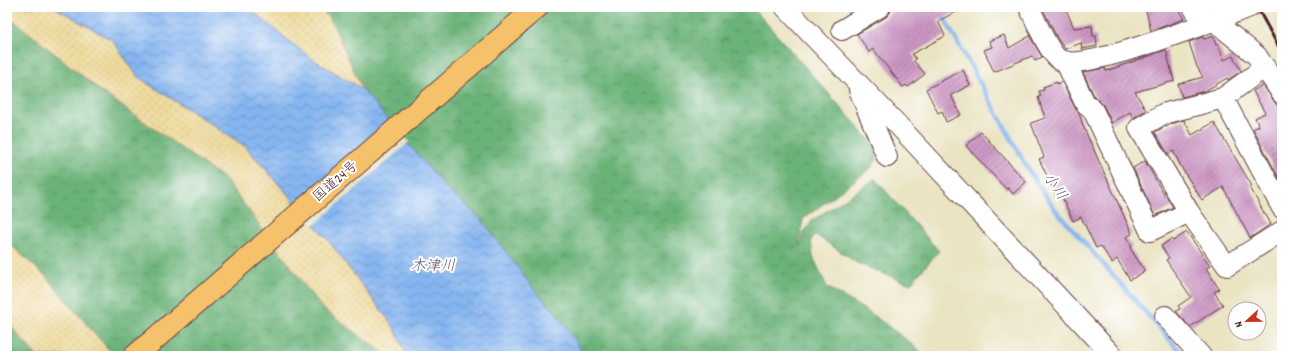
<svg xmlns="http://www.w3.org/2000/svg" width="1289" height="363" viewBox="0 0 1289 363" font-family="Dekko,'Klee One',sans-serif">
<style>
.forest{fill:url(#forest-crowns);stroke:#5a6852}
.sand{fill:url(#sand-dots);stroke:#9c7c64}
.water{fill:url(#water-waves);stroke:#686a8e}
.pier{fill:#eae4c3}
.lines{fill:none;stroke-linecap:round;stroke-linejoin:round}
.stream{stroke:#85b5f0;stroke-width:4.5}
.building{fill:url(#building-hatch)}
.minor-casing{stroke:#623d42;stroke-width:22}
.highway-casing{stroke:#623d42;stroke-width:24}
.minor{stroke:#fff;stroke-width:20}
.highway{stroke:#f5c16b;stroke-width:22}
.rail{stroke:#4a1f2b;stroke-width:3}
.labels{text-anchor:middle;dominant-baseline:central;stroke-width:4;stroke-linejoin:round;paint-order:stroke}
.street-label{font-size:14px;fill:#4a1f2b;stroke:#fff}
.water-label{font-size:15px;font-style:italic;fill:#5f5470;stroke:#fff}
</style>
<defs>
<pattern id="forest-crowns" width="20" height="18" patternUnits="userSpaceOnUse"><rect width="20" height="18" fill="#6bb278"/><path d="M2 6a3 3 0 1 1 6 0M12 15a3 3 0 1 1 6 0" fill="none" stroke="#5a9063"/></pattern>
<pattern id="sand-dots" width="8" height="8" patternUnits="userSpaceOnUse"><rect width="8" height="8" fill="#eeda9e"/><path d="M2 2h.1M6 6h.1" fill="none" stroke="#cebb88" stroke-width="1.8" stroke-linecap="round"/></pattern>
<pattern id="water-waves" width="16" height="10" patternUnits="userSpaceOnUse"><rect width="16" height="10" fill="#85b5f0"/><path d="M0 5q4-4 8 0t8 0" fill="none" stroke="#6f93c3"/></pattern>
<pattern id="building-hatch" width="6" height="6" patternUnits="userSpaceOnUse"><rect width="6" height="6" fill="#cb94c2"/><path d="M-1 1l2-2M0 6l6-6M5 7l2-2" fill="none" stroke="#a7789e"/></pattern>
</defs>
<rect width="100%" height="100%" fill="#fff"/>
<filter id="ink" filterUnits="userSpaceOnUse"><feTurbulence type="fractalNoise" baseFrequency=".025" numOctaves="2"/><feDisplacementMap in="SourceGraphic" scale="8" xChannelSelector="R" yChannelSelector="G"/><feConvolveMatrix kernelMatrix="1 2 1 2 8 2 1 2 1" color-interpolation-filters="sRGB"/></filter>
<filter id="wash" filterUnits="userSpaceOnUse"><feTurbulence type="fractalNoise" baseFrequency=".012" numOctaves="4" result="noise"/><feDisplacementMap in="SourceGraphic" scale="16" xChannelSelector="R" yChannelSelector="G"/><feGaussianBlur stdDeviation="0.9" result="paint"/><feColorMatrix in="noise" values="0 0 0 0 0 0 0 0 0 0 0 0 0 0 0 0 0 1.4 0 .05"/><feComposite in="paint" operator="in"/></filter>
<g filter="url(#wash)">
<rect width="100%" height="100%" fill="#eae4c3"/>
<!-- forest -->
<g class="forest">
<path d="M 320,7 L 752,7 L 876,147 L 877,159 L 871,168 L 803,219 L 799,243 L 800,246 L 803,234 L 813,220 L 875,179 L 939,251 L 910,284 L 857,263 L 816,235 L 811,239 L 813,257 L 827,287 L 873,315 L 911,343 L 925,356 L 585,356 L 559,316 L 533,288 L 482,220 L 445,187 L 362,89 L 331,21 Z"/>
<path d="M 7,15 L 101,91 L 226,180 L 322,308 L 388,356 L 114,356 L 45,276 L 7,242 Z"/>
<path d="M 7,322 L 37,356 L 7,356 Z"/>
</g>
<!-- sand -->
<g class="sand">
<path d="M 7,7 L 54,7 L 112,40 L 138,77 L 245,146 L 328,240 L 394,327 L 407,356 L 388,356 L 322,308 L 226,180 L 101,91 L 7,15 Z"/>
<path d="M 247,7 L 320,7 L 331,21 L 362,89 L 309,57 Z"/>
<path d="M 7,242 L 45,276 L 114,356 L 37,356 L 7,322 Z"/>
</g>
<!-- water -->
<path class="water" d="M 54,7 L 247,7 L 309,57 L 362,89 L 445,187 L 482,220 L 533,288 L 559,316 L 585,356 L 407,356 L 394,327 L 328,240 L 245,146 L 138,77 L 112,40 Z"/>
<!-- pier -->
<path class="pier" d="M 405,137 L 409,142 L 313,226 L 309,221 Z"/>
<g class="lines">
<!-- stream -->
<path class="stream" d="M 938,7 L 1028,169 L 1054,208 L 1184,356"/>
</g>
<g id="blocks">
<!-- building -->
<g class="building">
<path d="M 895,7 L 966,7 L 938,21 L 945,36 L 912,54 L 916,59 L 914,61 L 925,74 L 908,87 L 906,85 L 903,87 L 873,49 L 869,52 L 857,34 L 886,17 L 890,13 L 891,9 Z"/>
<path d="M 1042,7 L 1065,7 L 1074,28 L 1092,26 L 1093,36 L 1096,36 L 1097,46 L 1082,49 L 1081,43 L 1065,49 L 1057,38 Z"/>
<path d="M 1159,7 L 1177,7 L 1184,19 L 1151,31 L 1146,11 Z"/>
<path d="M 1004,35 L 1009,48 L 1030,36 L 1042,57 L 1035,61 L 1032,56 L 994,72 L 984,50 L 992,47 L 989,41 Z"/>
<path d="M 1213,36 L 1216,45 L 1218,44 L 1224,60 L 1233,56 L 1241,71 L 1228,80 L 1227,78 L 1205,91 L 1182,97 L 1178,84 L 1203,77 L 1197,67 L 1189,42 L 1203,37 L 1204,39 Z"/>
<path d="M 1166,50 L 1174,81 L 1135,92 L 1146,110 L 1133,118 L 1130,112 L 1112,123 L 1103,105 L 1094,96 L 1083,72 L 1105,68 L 1106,71 Z"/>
<path d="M 963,70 L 970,85 L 951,95 L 961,115 L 946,122 L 942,111 L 938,113 L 926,89 Z"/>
<path d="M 1057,82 L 1057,84 L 1062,82 L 1075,108 L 1079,113 L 1083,126 L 1132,234 L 1126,237 L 1132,247 L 1130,248 L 1145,271 L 1130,280 L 1117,259 L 1112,263 L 1101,246 L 1096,248 L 1081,217 L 1073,221 L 1062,197 L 1058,199 L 1039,159 L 1044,157 L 1031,123 L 1045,118 L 1038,97 L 1041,96 L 1039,91 L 1044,90 L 1043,87 Z"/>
<path d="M 1263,85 L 1278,107 L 1282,105 L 1282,184 L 1253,129 L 1259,126 L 1255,118 L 1265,113 L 1253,91 Z"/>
<path d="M 1184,120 L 1192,135 L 1214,122 L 1252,186 L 1250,187 L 1265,215 L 1266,215 L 1271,224 L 1250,238 L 1223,187 L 1202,200 L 1183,170 L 1173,151 L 1168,154 L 1155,132 L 1166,126 L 1166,127 L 1171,124 Z"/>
<path d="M 981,132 L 1026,182 L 1013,194 L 1008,188 L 1006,189 L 966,146 Z"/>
<path d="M 1145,161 L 1165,197 L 1166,196 L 1173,207 L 1155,216 L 1133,168 Z"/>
<path d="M 1187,232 L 1210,266 L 1206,268 L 1219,289 L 1214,292 L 1223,305 L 1190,327 L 1176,311 L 1180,309 L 1178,306 L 1191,297 L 1166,260 L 1169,258 L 1161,246 L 1171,239 L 1173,241 Z"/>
</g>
</g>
</g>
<g filter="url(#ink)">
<use href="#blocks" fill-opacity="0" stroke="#623d42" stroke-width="1"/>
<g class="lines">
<!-- minor casing -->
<g class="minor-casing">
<g id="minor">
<path d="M 785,7 L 896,123 L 1113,356"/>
<path d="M 1029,7 C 1035,19 1049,54 1060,60 C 1083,73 1220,18 1250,7"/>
<path d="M 1193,7 L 1198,15 L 1213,20 L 1257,56 L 1282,94"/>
<path d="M 842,30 L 880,7"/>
<path d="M 1065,61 L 1085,103 L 1093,110 L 1150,231 L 1189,212"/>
<path d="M 1265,67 L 1223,98 L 1163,114 L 1139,128 L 1189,212 L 1227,266 L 1282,231"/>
<path d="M 859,90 L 887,157"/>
<path d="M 1223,98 L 1282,208"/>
<path d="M 1165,316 L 1201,356"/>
</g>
</g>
<!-- highway casing -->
<g class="highway-casing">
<path id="highway" d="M 135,356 L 537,7"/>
</g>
<!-- minor -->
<use href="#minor" class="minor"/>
<!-- highway -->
<use href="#highway" class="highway"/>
<!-- rail -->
<path class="rail" d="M 1257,7 L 1282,53"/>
</g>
</g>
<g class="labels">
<!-- street labels -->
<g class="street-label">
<text transform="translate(336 182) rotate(-41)">国道24号</text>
</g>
<!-- water labels -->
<g class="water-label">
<text transform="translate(1054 187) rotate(55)">小川</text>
<text x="433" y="267">木津川</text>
</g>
</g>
<!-- margin -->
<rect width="1289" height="363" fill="none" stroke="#fff" stroke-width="24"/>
<!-- north arrow -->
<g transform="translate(1247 321) rotate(248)"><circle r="19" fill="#ffffff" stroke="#b7a5aa"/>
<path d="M0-3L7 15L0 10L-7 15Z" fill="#c8321e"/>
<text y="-6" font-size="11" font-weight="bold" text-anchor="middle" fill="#4a1f2b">N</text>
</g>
</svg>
